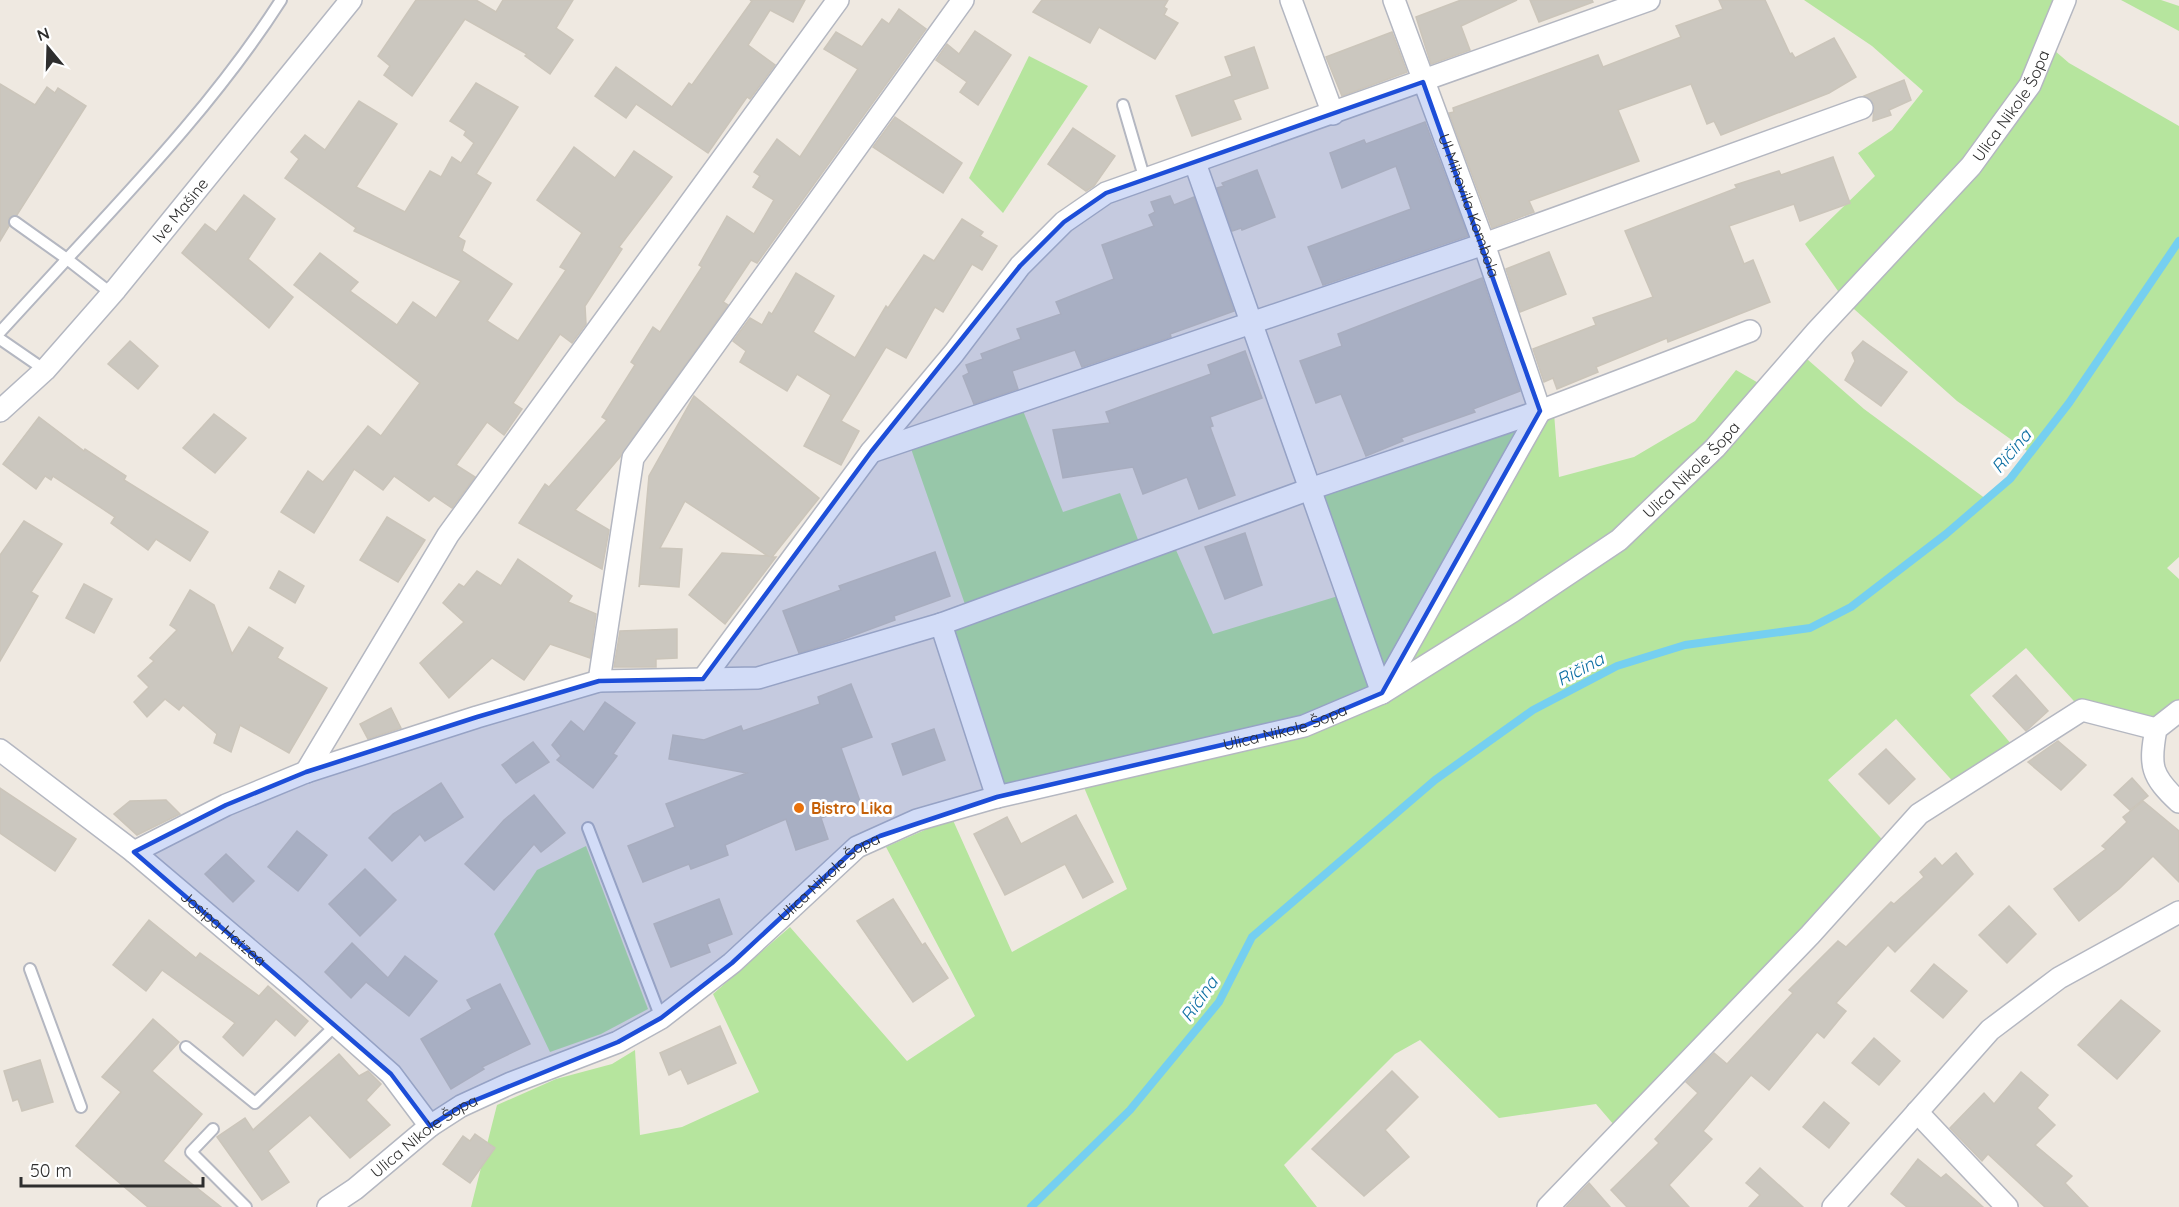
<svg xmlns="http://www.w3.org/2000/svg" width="2179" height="1207" viewBox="0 0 2179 1207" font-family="Quicksand,sans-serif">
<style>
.green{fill:#b6e59e}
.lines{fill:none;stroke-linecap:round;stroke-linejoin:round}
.stream{stroke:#75cff0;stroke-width:8}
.building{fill:#cbc7bf;stroke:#cbc5ba;stroke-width:1.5}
.service-casing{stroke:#b4b7c1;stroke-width:14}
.minor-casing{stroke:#b4b7c1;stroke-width:24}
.service{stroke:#fff;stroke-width:10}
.minor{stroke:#fff;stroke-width:21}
.marked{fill:#1d4ed8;fill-opacity:0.2;stroke:#1d4ed8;stroke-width:4.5;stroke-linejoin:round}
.food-dot{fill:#e8710a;stroke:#fff;stroke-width:2}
.labels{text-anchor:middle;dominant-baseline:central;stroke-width:6;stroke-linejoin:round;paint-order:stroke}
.street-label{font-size:16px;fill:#2e2e2e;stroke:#fff}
.food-label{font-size:16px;font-weight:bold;fill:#c56008;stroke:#fff;text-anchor:start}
.water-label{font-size:18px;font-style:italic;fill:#0d6fa3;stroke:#fff}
</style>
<rect width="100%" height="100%" fill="#efe9e1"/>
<!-- green -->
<g class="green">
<path d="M 1804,0 L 2065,0 L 2047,44 L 2069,63 L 2179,126 L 2179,557 L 2167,568 L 2179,579 L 2179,711 L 2156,729 L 2082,710 L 2026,648 L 1970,695 L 2017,751 L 1958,787 L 1896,719 L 1828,780 L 1889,847 L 1620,1132 L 1596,1104 L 1499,1118 L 1420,1040 L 1395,1054 L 1284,1165 L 1317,1207 L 471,1207 L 497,1105 L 556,1079 L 612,1064 L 635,1050 L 640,1135 L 682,1127 L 759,1092 L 713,994 L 790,927 L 907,1061 L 975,1016 L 886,847 L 952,818 L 1012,952 L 1127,889 L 1080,778 L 997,797 L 941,624 L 968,613 L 908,440 L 1020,403 L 1063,512 L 1120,493 L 1142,550 L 1172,541 L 1213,634 L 1348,593 L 1310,489 L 1554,413 L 1559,477 L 1634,457 L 1695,421 L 1736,370 L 1767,388 L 1799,352 L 1864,409 L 1986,499 L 2010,479 L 2030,453 L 1957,401 L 1845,301 L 1805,244 L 1875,176 L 1858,153 L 1892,130 L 1923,91 L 1872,46 Z"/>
<path d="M 2121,0 L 2161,0 L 2179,6 L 2179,31 Z"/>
<path d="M 1029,56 L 1088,86 L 1003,213 L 969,178 Z"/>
<path d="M 586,846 L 648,1009 L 601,1034 L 550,1052 L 494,934 L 537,870 Z"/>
</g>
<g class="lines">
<!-- stream -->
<path class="stream" d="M 1031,1207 L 1130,1110 L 1219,1002 L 1252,937 L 1435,780 L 1533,710 L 1617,666 L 1685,645 L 1810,628 L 1851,607 L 1946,534 L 2010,479 L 2069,403 L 2179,241"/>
</g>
<!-- building -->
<g class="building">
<path d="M 416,0 L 476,0 L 496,12 L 503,0 L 573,0 L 556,28 L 573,40 L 550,74 L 525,56 L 527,54 L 465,19 L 412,96 L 384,75 L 390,66 L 378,56 Z"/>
<path d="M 750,0 L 805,0 L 793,22 L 770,10 L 748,45 L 775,65 L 750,99 L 747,97 L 708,153 L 636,104 L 626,118 L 595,96 L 616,67 L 672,107 L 689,83 L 692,85 L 752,1 Z"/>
<path d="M 1042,0 L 1168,0 L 1164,7 L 1167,9 L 1164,15 L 1178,23 L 1155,59 L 1099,27 L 1090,43 L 1033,12 Z"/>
<path d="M 1461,0 L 1517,0 L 1461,26 L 1470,50 L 1431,64 L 1416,17 Z"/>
<path d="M 1530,0 L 1592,0 L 1593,2 L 1539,22 Z"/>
<path d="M 1719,0 L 1765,0 L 1790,54 L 1792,53 L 1795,58 L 1834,38 L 1856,77 L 1829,93 L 1721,135 L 1714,121 L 1707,124 L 1691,84 L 1618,110 L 1639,161 L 1529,201 L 1534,212 L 1492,228 L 1449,113 L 1454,112 L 1453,108 L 1598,55 L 1603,67 L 1681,37 L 1676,26 L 1723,9 Z"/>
<path d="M 899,9 L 926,29 L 757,263 L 751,260 L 723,302 L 728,305 L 620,457 L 575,510 L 609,530 L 602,569 L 519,523 L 545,484 L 549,487 L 607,420 L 602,417 L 635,365 L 631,362 L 653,327 L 660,332 L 702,267 L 699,265 L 727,216 L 754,234 L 774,200 L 753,187 L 760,176 L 754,172 L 777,139 L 800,157 L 858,69 L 824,49 L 836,32 L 862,47 L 882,19 L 889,24 Z"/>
<path d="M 975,31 L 1011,55 L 978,105 L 960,92 L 967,82 L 936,60 L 947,44 L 959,54 Z"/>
<path d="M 1392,32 L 1407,72 L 1342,96 L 1326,57 Z"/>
<path d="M 1254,47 L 1268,88 L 1233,100 L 1241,119 L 1192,136 L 1176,96 L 1232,76 L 1225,57 Z"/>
<path d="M 1904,80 L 1911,100 L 1889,110 L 1891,115 L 1873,121 L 1874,104 L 1864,96 Z"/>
<path d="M 476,83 L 518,107 L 476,174 L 491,183 L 458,237 L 465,241 L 462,251 L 512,284 L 487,321 L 518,341 L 566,270 L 560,267 L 582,233 L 537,200 L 574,147 L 615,178 L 634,151 L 672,177 L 619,247 L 622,249 L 585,306 L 586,324 L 572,343 L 560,334 L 513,403 L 522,409 L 504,435 L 487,422 L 456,465 L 475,477 L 452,508 L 434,496 L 429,501 L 394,476 L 383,490 L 354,469 L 314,533 L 281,512 L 308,471 L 323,482 L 368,426 L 381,436 L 420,383 L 294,285 L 320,253 L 358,282 L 350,291 L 397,325 L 413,302 L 436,318 L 461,281 L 354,231 L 356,228 L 285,178 L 299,159 L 291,152 L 305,135 L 325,150 L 359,101 L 397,124 L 356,187 L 405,212 L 430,171 L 441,177 L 452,157 L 461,163 L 474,143 L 464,135 L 466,131 L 450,121 Z"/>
<path d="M 0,84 L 35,105 L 47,87 L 55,93 L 58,88 L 86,106 L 17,215 L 9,218 L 9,226 L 0,241 Z"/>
<path d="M 895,117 L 962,163 L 943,193 L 873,147 Z"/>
<path d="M 1425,122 L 1468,236 L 1323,285 L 1308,247 L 1411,209 L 1396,166 L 1342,188 L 1330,153 L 1364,140 L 1366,144 Z"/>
<path d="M 1073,128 L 1115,156 L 1094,186 L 1086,191 L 1048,164 Z"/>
<path d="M 1833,157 L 1850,203 L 1800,221 L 1794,204 L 1729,226 L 1744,264 L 1753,260 L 1770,302 L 1668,342 L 1667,338 L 1596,367 L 1598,372 L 1557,389 L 1553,378 L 1544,382 L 1533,349 L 1596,325 L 1593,318 L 1653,297 L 1625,231 L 1737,188 L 1735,185 L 1779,171 L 1781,175 Z"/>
<path d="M 1257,170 L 1275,217 L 1242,230 L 1241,228 L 1232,231 L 1217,188 L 1224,186 L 1222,183 Z"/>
<path d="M 244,195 L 275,219 L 248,259 L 293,297 L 269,328 L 182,253 L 205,224 L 216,232 Z"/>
<path d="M 1170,196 L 1174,205 L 1194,197 L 1234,311 L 1170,334 L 1171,337 L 1082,367 L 1075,350 L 1012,371 L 1018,389 L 974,404 L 963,376 L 969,373 L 966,365 L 983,359 L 981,354 L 1021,339 L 1017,329 L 1061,314 L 1056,302 L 1114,279 L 1102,245 L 1154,226 L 1149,215 L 1155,212 L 1151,202 Z"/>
<path d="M 962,219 L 983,232 L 980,236 L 997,246 L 982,270 L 972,264 L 943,312 L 935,307 L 906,358 L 886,347 L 841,421 L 859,431 L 841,465 L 804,446 L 831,395 L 797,374 L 787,391 L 740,362 L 746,351 L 733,341 L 750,318 L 762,325 L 769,312 L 772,314 L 796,273 L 834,296 L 813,332 L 855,358 L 886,306 L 888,308 L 924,255 L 934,261 Z"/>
<path d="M 1549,252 L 1566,294 L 1520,312 L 1506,269 Z"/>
<path d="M 1482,278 L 1520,391 L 1473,409 L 1475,412 L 1401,438 L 1403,441 L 1366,456 L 1341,394 L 1316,403 L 1300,361 L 1342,346 L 1338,334 Z"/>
<path d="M 130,341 L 158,366 L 138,389 L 108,364 Z"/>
<path d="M 1863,341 L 1907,372 L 1881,406 L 1845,380 L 1855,361 L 1852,353 Z"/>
<path d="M 1245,351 L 1262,398 L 1210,417 L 1213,426 L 1210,427 L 1235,495 L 1199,509 L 1187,477 L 1143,494 L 1133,467 L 1063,478 L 1053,430 L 1110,423 L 1106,412 L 1211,374 L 1208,365 Z"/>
<path d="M 694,396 L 819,498 L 772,557 L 776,557 L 725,624 L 689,595 L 722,553 L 768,556 L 685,501 L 660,548 L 682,549 L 679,587 L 640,584 L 639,587 L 649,476 Z"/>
<path d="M 214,414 L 246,438 L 215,473 L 183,448 Z"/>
<path d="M 39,417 L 84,451 L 85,449 L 126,476 L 124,480 L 208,532 L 190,561 L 156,539 L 148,550 L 111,523 L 115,517 L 53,476 L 51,480 L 45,476 L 36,489 L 3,464 Z"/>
<path d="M 387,517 L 425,540 L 398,582 L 360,560 Z"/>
<path d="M 24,521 L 62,544 L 31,592 L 38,596 L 0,661 L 0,555 Z"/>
<path d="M 1245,533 L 1262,585 L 1225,599 L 1205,547 Z"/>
<path d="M 935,552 L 950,596 L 894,616 L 895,620 L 841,640 L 799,653 L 783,611 L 841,590 L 839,586 Z"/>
<path d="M 518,559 L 572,596 L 568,602 L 596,614 L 590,658 L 550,644 L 524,680 L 492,658 L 449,698 L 420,663 L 464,622 L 443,603 L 459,584 L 464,587 L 477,571 L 501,586 Z"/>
<path d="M 279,571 L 304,586 L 295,603 L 270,588 Z"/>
<path d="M 84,584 L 112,599 L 94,633 L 66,618 Z"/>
<path d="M 190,590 L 214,605 L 232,654 L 249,627 L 283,648 L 277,658 L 327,688 L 289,753 L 240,725 L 231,752 L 214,743 L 217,734 L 183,705 L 179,710 L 165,699 L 147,717 L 134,702 L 149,687 L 138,676 L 154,661 L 150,658 L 177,630 L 170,625 Z"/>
<path d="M 677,629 L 677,658 L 656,659 L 656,667 L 614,667 L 620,631 Z"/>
<path d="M 2016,675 L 2048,711 L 2026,731 L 1993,696 Z"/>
<path d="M 851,684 L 872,737 L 841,748 L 861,804 L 821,818 L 828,839 L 796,850 L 786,819 L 725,845 L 728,855 L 691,869 L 689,864 L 643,882 L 628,846 L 675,827 L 666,804 L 747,773 L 669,759 L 673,735 L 704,740 L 741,726 L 743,731 L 820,704 L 818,697 Z"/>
<path d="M 605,702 L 635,723 L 613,754 L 617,756 L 593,788 L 557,760 L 561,756 L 552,745 L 571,721 L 584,732 Z"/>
<path d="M 391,708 L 401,728 L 368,739 L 360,724 Z"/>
<path d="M 934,729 L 945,760 L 903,775 L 892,744 Z"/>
<path d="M 2058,741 L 2086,765 L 2061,790 L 2028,762 Z"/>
<path d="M 533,742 L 549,762 L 516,783 L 502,765 Z"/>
<path d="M 1886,749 L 1915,779 L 1889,804 L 1859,774 Z"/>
<path d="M 2132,778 L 2148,796 L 2130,810 L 2114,795 Z"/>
<path d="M 441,783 L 463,817 L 425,841 L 420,834 L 392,861 L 369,838 L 393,814 Z"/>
<path d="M 0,788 L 76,839 L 55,871 L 0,833 Z"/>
<path d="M 534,795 L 565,833 L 541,852 L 534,844 L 494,890 L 465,864 L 504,820 Z"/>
<path d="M 166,800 L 180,814 L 137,835 L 114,814 L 130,801 Z"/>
<path d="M 2143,801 L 2179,831 L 2179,882 L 2153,856 L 2119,889 L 2079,921 L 2054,889 L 2106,849 L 2102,846 L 2127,822 L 2123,817 Z"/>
<path d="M 1076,815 L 1113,882 L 1083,898 L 1065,864 L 1005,895 L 974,834 L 1007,817 L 1021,844 Z"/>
<path d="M 297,831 L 327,855 L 298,891 L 268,867 Z"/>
<path d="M 1956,853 L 1973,874 L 1895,952 L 1888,945 L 1836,1003 L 1846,1011 L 1824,1038 L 1817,1032 L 1769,1090 L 1751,1075 L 1703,1131 L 1712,1139 L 1669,1185 L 1689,1207 L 1627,1207 L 1611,1190 L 1659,1143 L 1655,1139 L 1698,1093 L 1686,1082 L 1714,1053 L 1727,1064 L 1793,993 L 1789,990 L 1838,941 L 1846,947 L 1891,902 L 1894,904 L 1924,877 L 1920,872 L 1935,858 L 1942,866 Z"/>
<path d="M 226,854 L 254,881 L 233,902 L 205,874 Z"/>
<path d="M 365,869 L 396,900 L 360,936 L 329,904 Z"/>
<path d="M 719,899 L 732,934 L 707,944 L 710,952 L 671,967 L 654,924 Z"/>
<path d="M 893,899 L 922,945 L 925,943 L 948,978 L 913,1002 L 857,921 Z"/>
<path d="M 2009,906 L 2036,934 L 2007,963 L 1979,935 Z"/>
<path d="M 149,920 L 196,958 L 200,953 L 259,996 L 268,986 L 308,1021 L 295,1036 L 276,1019 L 243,1056 L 223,1037 L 235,1023 L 162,970 L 146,991 L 113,965 Z"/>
<path d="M 352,943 L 388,978 L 405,956 L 437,981 L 409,1016 L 366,982 L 351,998 L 325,972 Z"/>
<path d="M 1934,964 L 1967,991 L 1943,1018 L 1911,991 Z"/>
<path d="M 500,984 L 530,1044 L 482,1067 L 484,1069 L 451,1089 L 421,1039 L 472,1009 L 467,1000 Z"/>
<path d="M 2121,1000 L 2160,1031 L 2117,1079 L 2078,1045 Z"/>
<path d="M 153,1019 L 179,1042 L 152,1071 L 202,1114 L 163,1161 L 221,1207 L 148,1207 L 76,1146 L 121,1092 L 102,1077 Z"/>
<path d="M 720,1026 L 736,1063 L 688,1084 L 681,1069 L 669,1075 L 660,1053 Z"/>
<path d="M 1874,1038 L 1900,1061 L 1879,1085 L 1852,1063 Z"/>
<path d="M 339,1054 L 359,1076 L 368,1071 L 381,1084 L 366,1100 L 390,1125 L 350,1158 L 310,1115 L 268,1151 L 289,1182 L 262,1200 L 217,1137 L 245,1118 L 253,1130 Z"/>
<path d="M 40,1060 L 53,1102 L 22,1111 L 18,1099 L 13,1101 L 4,1071 Z"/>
<path d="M 1392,1071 L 1418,1097 L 1385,1130 L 1409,1157 L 1364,1196 L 1312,1149 Z"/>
<path d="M 2021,1072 L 2048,1095 L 2037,1108 L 2055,1125 L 2035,1145 L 2072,1176 L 2065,1183 L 2088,1207 L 2045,1207 L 1988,1154 L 1982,1161 L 1950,1128 L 1984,1093 L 1994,1104 Z"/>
<path d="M 1824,1102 L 1849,1123 L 1829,1148 L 1803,1127 Z"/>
<path d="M 475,1134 L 495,1148 L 470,1183 L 443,1164 L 463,1136 L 470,1141 Z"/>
<path d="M 1918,1159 L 1941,1178 L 1946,1174 L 1983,1207 L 1907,1207 L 1891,1194 Z"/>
<path d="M 1760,1168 L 1803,1207 L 1749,1207 L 1760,1195 L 1746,1183 Z"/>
<path d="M 1589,1183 L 1610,1207 L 1566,1207 Z"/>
</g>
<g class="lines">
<!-- service casing -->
<g class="service-casing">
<g id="service">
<path d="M 1123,105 L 1145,180"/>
<path d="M 112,294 L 67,259 C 143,177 221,94 281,0"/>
<path d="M 0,332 L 67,259 L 15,222"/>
<path d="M 0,339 L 45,370"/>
<path d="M 588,828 L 661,1018"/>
<path d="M 30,969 L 81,1107"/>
<path d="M 186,1047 L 255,1103 L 336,1025"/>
<path d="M 213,1129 L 191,1152 L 246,1207"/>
</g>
</g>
<!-- minor casing -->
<g class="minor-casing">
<g id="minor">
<path d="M 1291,0 L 1333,114"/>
<path id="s1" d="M 1394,0 L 1484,244 L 1540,411"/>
<path d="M 1195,163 L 1382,693"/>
<path id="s2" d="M 0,411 L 45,370 L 116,289 L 351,0"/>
<path d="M 871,452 L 1484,244 L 1862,108"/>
<path d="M 941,624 L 997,797"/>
<path d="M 703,679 L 871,452 L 954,353 L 1020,266 L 1064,222 L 1106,193 L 1649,0"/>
<path d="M 599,681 L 633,458 L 963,0"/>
<path d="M 1383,690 L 1540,411"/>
<path d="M 2179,711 L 2156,729 C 2149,766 2151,776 2179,802"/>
<path id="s3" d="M 0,750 L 134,852 L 293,987 L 391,1074 L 430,1126"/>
<path d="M 306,772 L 448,535 L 838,0"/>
<path d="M 134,852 L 226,805 L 306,772 L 477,717 L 599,681 L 758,678 L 941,624 L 1310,489 L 1540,411 L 1750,331"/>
<path d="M 1917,1112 L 2007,1207"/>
<path id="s4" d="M 328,1207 L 355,1189 L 430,1126 L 461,1106 L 511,1083 L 618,1042 L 661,1018 L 732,963 L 857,847 L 917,820 L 997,797 L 1304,726 L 1382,693 L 1513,611 L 1619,540 L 1715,448 L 1817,331 L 1971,166 L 2030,85 L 2065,0"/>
<path d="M 1548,1207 L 1810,935 L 1919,814 L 2082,710 L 2156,729"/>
<path d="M 1833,1207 L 1990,1030 L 2059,978 L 2179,912"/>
</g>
</g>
<!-- service -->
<use href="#service" class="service"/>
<!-- minor -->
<use href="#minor" class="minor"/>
</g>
<!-- marked area -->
<path class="marked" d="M 1423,82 L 1540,411 L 1382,693 L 1304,726 L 997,797 L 880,836 L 857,847 L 732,963 L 661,1018 L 618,1042 L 461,1106 L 430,1126 L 391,1074 L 134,852 L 226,805 L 306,772 L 477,717 L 599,681 L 703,679 L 871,452 L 1020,266 L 1064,222 L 1106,193 Z"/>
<!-- markers -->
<circle class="food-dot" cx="799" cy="808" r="6"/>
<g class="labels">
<!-- street labels -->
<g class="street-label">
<text stroke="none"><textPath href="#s4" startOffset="2064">Ulica Nikole Šopa</textPath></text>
<text stroke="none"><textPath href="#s1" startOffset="219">Ul Mihovila Kombola</textPath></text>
<text stroke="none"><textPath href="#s2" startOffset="270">Ive Mašine</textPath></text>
<text stroke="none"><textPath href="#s4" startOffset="1578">Ulica Nikole Šopa</textPath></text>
<text stroke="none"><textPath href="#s4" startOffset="1092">Ulica Nikole Šopa</textPath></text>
<text stroke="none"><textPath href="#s4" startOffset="606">Ulica Nikole Šopa</textPath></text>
<text stroke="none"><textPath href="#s3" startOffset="286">Josipa Hatzea</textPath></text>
<text stroke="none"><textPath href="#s4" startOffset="120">Ulica Nikole Šopa</textPath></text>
</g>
<!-- food labels -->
<g class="food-label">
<text x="811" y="808">Bistro Lika</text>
</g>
<!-- water labels -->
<g class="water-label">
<text transform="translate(2011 451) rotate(-50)">Ričina</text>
<text transform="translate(1580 669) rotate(-28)">Ričina</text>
<text transform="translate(1199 999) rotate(-55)">Ričina</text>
</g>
</g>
<!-- north arrow -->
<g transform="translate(48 48) rotate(341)" stroke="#ffffff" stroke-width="4.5" paint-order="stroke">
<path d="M0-4.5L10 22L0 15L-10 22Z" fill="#2e2e2e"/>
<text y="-9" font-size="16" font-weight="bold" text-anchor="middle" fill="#2e2e2e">N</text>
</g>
<!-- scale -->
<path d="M21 1177v9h182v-9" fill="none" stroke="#2e2e2e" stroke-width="3"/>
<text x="30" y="1177" font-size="18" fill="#2e2e2e" stroke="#ffffff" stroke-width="4.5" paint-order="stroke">50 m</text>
</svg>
